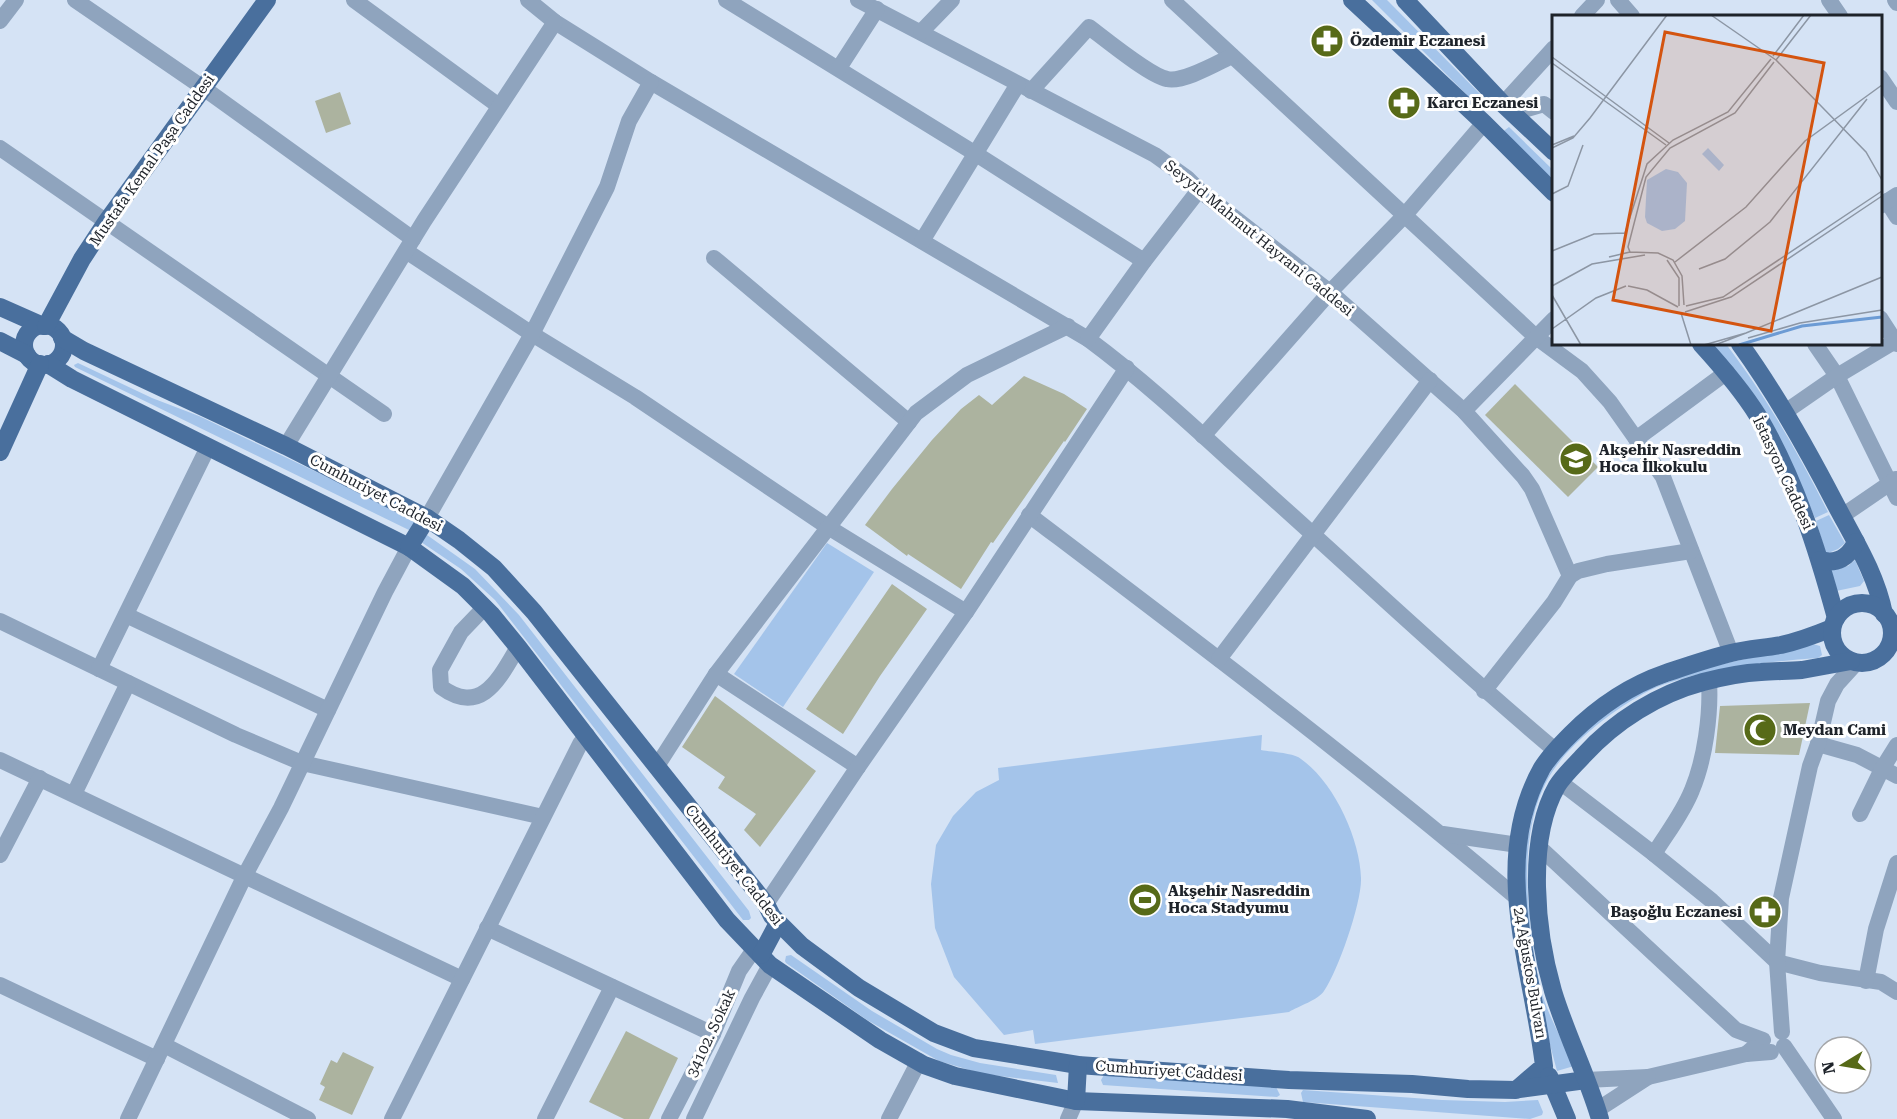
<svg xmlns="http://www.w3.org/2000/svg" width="1897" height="1119" viewBox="0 0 1897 1119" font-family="'Roboto Serif',serif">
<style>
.green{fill:#a4c4ea}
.building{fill:#acb39f}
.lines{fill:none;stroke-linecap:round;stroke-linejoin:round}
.minor{stroke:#8fa4be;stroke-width:16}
.major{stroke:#496f9d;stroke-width:18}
.labels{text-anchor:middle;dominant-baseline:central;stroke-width:6;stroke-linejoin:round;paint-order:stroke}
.poi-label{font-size:15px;font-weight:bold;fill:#1e232a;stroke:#fff;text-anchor:start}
.street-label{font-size:15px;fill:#1e232a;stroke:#fff}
.inset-river{fill:none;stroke:#6c9bd4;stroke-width:3}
.inset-road{fill:none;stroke:#8c96a4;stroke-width:1.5}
.view{fill:#d4540f;fill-opacity:0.15;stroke:#d4540f;stroke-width:3}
.inset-edge{fill:none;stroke:#1e232a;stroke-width:3}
</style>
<rect width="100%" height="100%" fill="#d5e3f5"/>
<!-- green -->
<g class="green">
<path d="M 1372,0 L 1387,0 L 1487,101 L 1479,107 Z"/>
<path d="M 1509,127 L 1553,170 L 1553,185 L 1501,133 Z"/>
<path d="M 1713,344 L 1726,344 C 1767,398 1797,451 1828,512 L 1815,518 L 1788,457 Z"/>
<path d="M 78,363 L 152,398 L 199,416 L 409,516 L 415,523 L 411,531 L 75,367 L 74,365 Z"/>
<path d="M 1829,515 L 1845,543 L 1838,549 L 1826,554 L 1816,521 Z"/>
<path d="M 427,535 L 475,569 L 519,615 L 749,911 L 751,918 L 749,920 L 743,920 L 495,600 L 461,569 L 421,542 Z"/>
<path d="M 827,543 L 874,572 L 783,707 L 734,674 Z"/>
<path d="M 1855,560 L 1864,581 L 1860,586 L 1836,591 L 1831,570 L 1848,566 Z"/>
<path d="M 1813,644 L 1820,646 L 1822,655 L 1818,658 C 1766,662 1715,667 1665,684 C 1645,691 1627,703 1610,715 C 1591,729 1571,746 1557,765 C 1520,814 1525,889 1533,946 C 1535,961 1537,976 1541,991 C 1549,1017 1563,1042 1574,1066 L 1557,1071 L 1536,992 L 1522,866 L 1537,794 L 1567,745 L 1628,697 L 1705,668 Z"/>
<path d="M 1262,735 L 1261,750 C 1271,752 1294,753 1301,759 C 1334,782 1360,839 1361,878 C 1362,902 1338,971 1324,991 C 1318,1000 1299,1006 1289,1012 L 1035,1044 L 1033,1030 L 1004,1035 L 954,977 L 935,928 L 931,884 L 936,845 L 953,816 L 976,792 L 999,780 L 998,768 Z"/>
<path d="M 791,955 L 872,1011 L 937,1049 L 951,1055 L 980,1063 L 1056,1075 L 1058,1083 L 983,1074 L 939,1061 L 867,1020 L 786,963 L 785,961 L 786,956 Z"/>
<path d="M 1104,1075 L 1276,1087 L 1280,1095 L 1277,1097 L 1103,1085 L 1101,1080 Z"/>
<path d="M 1303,1090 L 1442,1100 L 1505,1102 L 1538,1100 L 1543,1112 L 1542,1115 L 1530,1119 L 1303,1102 L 1301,1093 Z"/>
</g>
<!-- building -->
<g class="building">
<path d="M 340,92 L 351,124 L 326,133 L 315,101 Z"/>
<path d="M 1024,376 L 1064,394 L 1087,409 L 1065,442 L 1064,441 L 993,543 L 991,542 L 961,589 L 908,554 L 907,556 L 865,525 L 892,489 L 932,440 L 961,409 L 979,395 L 992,405 Z"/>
<path d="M 1515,384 L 1598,467 L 1568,497 L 1485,415 Z"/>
<path d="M 892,584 L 927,609 L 880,676 L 843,734 L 806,709 Z"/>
<path d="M 715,696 L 816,771 L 760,847 L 744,830 L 756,814 L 718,788 L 725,777 L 682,747 Z"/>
<path d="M 1810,703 L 1799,755 L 1715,753 L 1720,706 Z"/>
<path d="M 626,1031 L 678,1058 L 649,1119 L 624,1119 L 589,1102 Z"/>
<path d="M 343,1052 L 374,1067 L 352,1115 L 319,1100 L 325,1087 L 320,1084 L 331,1060 L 337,1063 Z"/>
</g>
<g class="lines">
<!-- minor -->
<g class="minor">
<path d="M 75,0 L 202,87 L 413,239"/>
<path d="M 354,0 L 499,106"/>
<path d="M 528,0 L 555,22 L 651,82 L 1088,339 C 1138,376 1184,418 1230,460 C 1339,556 1444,657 1555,750"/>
<path d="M 726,0 L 976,154 L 1144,261"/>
<path d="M 858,0 L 1155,155 L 1187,178 L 1199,190 L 1330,292 L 1464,411 L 1523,476 L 1532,489 L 1570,576"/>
<path d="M 1172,0 L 1536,337 L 1582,371 L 1610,402 L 1663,477 L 1731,653"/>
<path d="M 1618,0 L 1632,16"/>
<path d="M 1829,0 L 1840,16"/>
<path d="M 1895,0 L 1897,3"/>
<path d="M 1582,16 L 1597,0"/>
<path d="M 0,21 L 16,0"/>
<path d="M 921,32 L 952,0"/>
<path d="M 839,68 L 877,9"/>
<path d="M 1880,77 L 1897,102"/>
<path d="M 1031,91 L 1089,27 C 1105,39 1150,76 1167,79 C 1183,83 1217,63 1232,56"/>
<path d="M 1503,104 L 1554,48"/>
<path d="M 1514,113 L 1544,104 L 1554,112"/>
<path d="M 0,148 L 384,414"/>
<path d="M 1887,201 L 1897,217"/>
<path d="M 1880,206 L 1897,195"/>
<path d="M 922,241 L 1018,84"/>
<path d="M 406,251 L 532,334 L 635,397 L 828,527 L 966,612"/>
<path d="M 714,258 L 909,422"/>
<path d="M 1880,318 L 1897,344"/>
<path d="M 1088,339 L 1144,261 L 1199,190"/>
<path d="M 1815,344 L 1837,376 L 1897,498"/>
<path d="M 1464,411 L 1554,319"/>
<path d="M 1785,412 L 1837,376 L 1897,340"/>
<path d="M 1203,436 L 1330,292 L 1404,216 L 1484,123"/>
<path d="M 1636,439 L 1727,372"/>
<path d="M 286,446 L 424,221 L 555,22"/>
<path d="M 1029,515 C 1194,640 1359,764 1517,898"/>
<path d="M 1842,516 L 1896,479"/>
<path d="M 427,518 L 532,334 L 607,187 L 629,121 L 651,82"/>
<path d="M 485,607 L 461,632 L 440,670 L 441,687 C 482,717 500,677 518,647"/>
<path d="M 126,615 L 328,710"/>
<path d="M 0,621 L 236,735 L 302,763 L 543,817"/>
<path d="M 1219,659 L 1430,380"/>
<path d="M 99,669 L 208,447"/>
<path d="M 716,674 L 858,767"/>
<path d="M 1484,691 L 1554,602 L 1570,576 L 1578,571 L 1607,564 L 1691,551"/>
<path d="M 1818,744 L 1857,755 L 1897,776"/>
<path d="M 0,760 L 462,979"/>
<path d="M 657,766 L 716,674 L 916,413 L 967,375 L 1068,326"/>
<path d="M 1560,782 L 1654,854 L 1712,901 L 1777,962 L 1820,973 L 1881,982 L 1897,992"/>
<path d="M 74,794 L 128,683"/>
<path d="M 1860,814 L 1882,769 L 1897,745"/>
<path d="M 1443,834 L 1518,845"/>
<path d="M 1538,846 L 1736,1030 L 1763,1040"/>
<path d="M 1654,854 C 1667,833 1683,813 1692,790 C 1705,759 1711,714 1709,681"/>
<path d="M 0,855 L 40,778"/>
<path d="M 766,904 L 858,767 L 966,612 L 1127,368"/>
<path d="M 487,928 L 713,1034"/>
<path d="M 1866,981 L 1876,929 L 1897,863"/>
<path d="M 0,985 L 157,1059"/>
<path d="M 1782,1032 L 1777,962 L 1781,898 L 1810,766 L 1818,744 L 1828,701 L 1837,684 L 1857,662"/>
<path d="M 164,1045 L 308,1119"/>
<path d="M 1784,1046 L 1834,1119"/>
<path d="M 1753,1048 L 1746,1054 L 1771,1052"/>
<path d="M 1648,1077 L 1746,1054"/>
<path d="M 1586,1080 L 1648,1077 L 1597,1110"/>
<path d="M 128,1119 L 245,875 L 281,808 L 385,592 L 409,547"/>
<path d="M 392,1119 L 580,744 L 587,735"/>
<path d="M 545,1119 L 612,987"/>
<path d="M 669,1119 L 713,1034 L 739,971 L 755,948"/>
<path d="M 694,1119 L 752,998 L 770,965"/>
<path d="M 889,1119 L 919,1061"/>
<path d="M 1068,1119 L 1076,1101"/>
</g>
<!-- major -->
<g class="major">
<path d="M 1352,0 L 1484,123 L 1554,193"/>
<path d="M 1405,0 L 1503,104 L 1554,152"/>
<path d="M 0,307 L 43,326"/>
<circle cx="44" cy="345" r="20"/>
<path d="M 46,326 L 82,259 L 107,221 L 267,0"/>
<path d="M 62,338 L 84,351 L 286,446 L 427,518 L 459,540 L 494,568 L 534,612 L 766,904 L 772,916 L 802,946 L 859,988 L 934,1033 L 974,1048 L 1078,1065 L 1289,1080 L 1412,1084 L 1468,1089 L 1516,1090 L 1544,1066 C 1533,969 1489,862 1542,768 C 1550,755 1561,744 1571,734 C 1598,707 1631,685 1666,673 C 1687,666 1710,658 1731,653 C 1747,649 1764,648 1781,645 C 1799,641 1815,635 1832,628"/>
<path d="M 0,341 L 27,355"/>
<path d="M 1701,344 C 1722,367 1742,390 1758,416 C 1795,479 1817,548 1836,618"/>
<path d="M 1740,344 C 1777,395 1807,449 1836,505 C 1855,541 1876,574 1884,614"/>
<path d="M 48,364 L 72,379 L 409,547 L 463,586 L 491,614 L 518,647 L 727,920 L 770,965 L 880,1040 L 924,1065 L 955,1076 L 1076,1101 L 1287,1109 L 1367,1119"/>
<path d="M 0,452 L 40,364"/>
<path d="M 409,547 L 427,518"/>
<path d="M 1820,560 C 1837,565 1849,557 1856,542"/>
<circle cx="1862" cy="633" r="30"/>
<path d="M 761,955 L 778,923"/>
<path d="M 1549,1076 L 1567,1119"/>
<path d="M 1519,1089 L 1586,1080"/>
<path d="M 1076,1101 L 1078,1065"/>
<path d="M 1600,1119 C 1587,1075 1566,1034 1553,991 C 1536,933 1526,840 1557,786 C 1564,775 1575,765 1584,755 C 1615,721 1658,694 1703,682 C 1722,677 1741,673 1761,672 C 1774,671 1788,671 1802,670 C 1818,667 1835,664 1851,661"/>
</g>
</g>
<!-- icons -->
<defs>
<g id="pharmacy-disc" transform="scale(1.725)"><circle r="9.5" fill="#576a18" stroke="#fff"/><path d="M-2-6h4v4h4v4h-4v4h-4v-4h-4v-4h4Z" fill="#fff"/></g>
<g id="school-disc" transform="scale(1.725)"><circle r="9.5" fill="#576a18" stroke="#fff"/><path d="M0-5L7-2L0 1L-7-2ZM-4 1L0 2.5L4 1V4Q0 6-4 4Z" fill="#fff"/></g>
<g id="mosque-disc" transform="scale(1.725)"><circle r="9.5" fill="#576a18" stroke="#fff"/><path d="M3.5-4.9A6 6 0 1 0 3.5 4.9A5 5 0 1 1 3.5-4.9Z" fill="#fff"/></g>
<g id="stadium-disc" transform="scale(1.725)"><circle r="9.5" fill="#576a18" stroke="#fff"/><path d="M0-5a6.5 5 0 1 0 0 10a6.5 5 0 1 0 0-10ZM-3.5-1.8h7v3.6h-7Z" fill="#fff"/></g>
</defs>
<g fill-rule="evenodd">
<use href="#pharmacy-disc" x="1327" y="41"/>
<use href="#pharmacy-disc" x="1404" y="103"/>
<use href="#school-disc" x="1576" y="459"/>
<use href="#mosque-disc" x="1760" y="730"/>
<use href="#stadium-disc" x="1145" y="900"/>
<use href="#pharmacy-disc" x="1765" y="912"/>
</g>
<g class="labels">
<!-- poi labels -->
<g class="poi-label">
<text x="1350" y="41">Özdemir Eczanesi</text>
<text x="1427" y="103">Karcı Eczanesi</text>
<text x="1599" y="450">Akşehir Nasreddin<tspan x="1599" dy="17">Hoca İlkokulu</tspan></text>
<text x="1783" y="730">Meydan Cami</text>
<text x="1168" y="891">Akşehir Nasreddin<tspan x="1168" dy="17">Hoca Stadyumu</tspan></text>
<text x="1742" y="912" text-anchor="end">Başoğlu Eczanesi</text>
</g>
<!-- street labels -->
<g class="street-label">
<text transform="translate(152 160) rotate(-55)">Mustafa Kemal Paşa Caddesi</text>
<text transform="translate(1259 238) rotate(39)">Seyyid Mahmut Hayrani Caddesi</text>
<text transform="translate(1783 473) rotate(65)">İstasyon Caddesi</text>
<text transform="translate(376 493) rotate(28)">Cumhuriyet Caddesi</text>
<text transform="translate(734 865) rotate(52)">Cumhuriyet Caddesi</text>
<text transform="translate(1530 973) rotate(80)">24 Ağustos Bulvarı</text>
<text transform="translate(711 1033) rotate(-65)">34102. Sokak</text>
<text transform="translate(1169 1071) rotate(4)">Cumhuriyet Caddesi</text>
</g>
</g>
<!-- overview -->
<g transform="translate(1552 15)">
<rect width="330" height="330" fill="#d5e3f5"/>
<path d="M 156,133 L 172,150 L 167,156 L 150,139 ZM 114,154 L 126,157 L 135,168 L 133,206 L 123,214 L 110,216 L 95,208 L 93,202 L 95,165 Z" fill="#a4c4ea"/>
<path class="inset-river" d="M 187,330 L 250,311 L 330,302"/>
<path class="inset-road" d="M 159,0 L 224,45M 221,41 L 252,0M 0,42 L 117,128M 224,45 L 314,137 L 330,165M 224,45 L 259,0M 0,48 L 114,130M 0,130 L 22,121M 0,133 L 21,123 L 38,103 L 115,0M 0,179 L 16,171 L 31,130M 0,236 L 42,219 L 73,218M 57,242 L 78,237M 70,243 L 73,218 L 95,149 L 121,125 L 176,97 L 219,44M 115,245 L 127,263 L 127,291M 123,247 L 194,192 L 253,126 L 330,70M 147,254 L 173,244 L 218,207 L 315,84M 0,271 L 40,249 L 93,240M 76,271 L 95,275 L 126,292M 0,280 L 29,330M 132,290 L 130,261 L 121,245 L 106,238 L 78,237 L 76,232 L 94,162 L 118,133 L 183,98 L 222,47M 134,291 L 171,282 L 330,176M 133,297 L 179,282 L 330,181M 129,298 L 139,330M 0,314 L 44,283 L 74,271M 194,318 L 330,262M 196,323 L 248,308 L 330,295M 152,330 L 194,318 L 163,330"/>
<path class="view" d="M 113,17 L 272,48 L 219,316 L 61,285 Z"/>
<rect width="330" height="330" class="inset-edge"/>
</g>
<!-- north arrow -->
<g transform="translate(1843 1065) rotate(259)"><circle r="28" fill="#ffffff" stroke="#a5a7aa" stroke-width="1.5"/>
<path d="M0-4.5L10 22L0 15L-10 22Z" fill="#576a18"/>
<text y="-9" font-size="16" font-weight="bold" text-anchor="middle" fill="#1e232a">N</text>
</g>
</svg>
